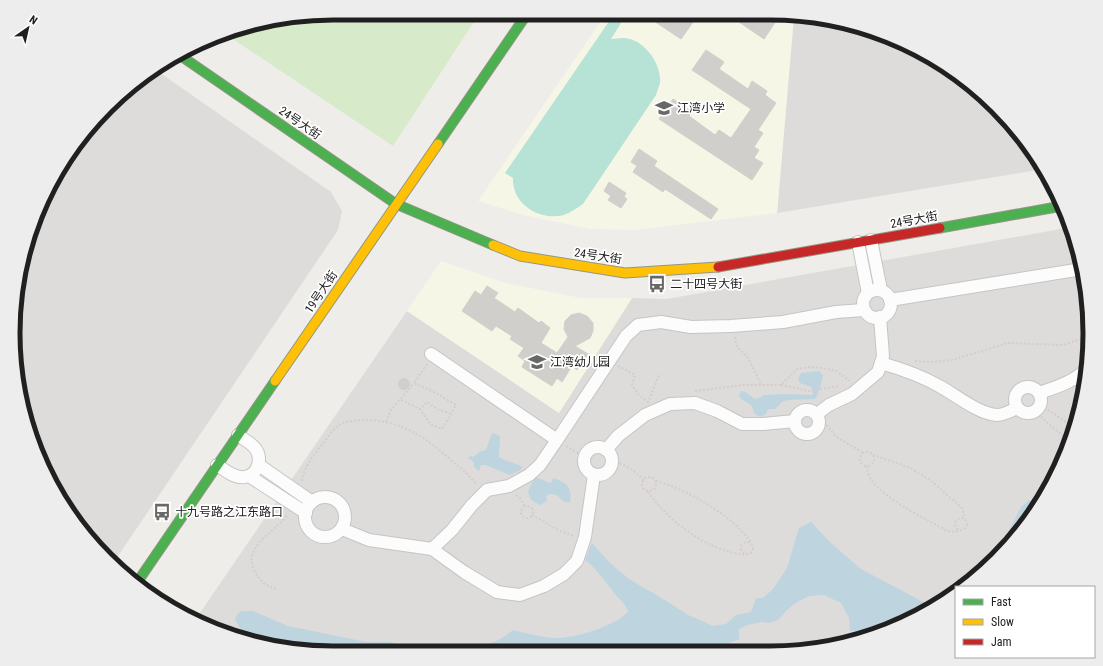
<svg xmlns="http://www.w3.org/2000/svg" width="1103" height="666" viewBox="0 0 1103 666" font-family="'Roboto Condensed','Noto Sans SC',sans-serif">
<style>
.residential{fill:#dddcda}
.education{fill:#f5f6e5}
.grass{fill:#d7eaca}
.pitch{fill:#b6e3d6}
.water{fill:#bed4df}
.building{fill:#d1cfcc;stroke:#d1cfca}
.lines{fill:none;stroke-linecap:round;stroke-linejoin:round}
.street-casing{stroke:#c5c5c3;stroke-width:14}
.fast-casing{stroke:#939782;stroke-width:11}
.slow-casing{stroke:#939782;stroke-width:11}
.jam-casing{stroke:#939782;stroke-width:11}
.path{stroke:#d7ccc9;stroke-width:2;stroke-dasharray:2 2;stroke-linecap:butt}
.street{stroke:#fcfcfc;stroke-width:12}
.fast{stroke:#4caf50;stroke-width:9}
.slow{stroke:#ffc107;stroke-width:9}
.jam{stroke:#c62828;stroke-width:9}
.labels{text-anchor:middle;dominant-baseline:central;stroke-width:3.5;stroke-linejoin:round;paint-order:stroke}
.poi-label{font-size:12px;fill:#202020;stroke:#fff;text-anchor:start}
.street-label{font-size:12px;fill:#202020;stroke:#fff}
.rim{fill:none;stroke:#202020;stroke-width:5}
</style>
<rect width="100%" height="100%" fill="#eeede9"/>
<!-- residential -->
<g class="residential">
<path d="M 794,16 L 812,16 L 892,37 L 965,79 L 1010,122 L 1044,169 L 777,213 Z"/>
<path d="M 156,70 L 331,192 L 342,211 L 338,230 L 114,562 L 79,528 L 30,436 L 13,333 L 30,230 L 79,138 L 138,79 Z"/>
<path d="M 1072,227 L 1087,291 L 1089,354 L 1079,416 L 1057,474 L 1024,528 L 981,574 L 962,587 L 956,587 L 956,591 L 930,610 L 853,642 L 791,652 L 291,650 L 211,629 L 195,620 L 407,311 L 559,413 L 632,298 L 667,299 Z"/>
</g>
<!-- education -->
<g class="education">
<path d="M 605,15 L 794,16 L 777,213 L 636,230 L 590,229 L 523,215 L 478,201 Z"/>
<path d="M 441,261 L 506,283 L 581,298 L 632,298 L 559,413 L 407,311 Z"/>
</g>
<!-- grass -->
<path class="grass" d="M 333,13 L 479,14 L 393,146 L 224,33 L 230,30 Z"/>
<!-- pitch -->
<path class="pitch" d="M 612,17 L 621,23 L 611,39 C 615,39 620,38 624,38 C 644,39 662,64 660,83 C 659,87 657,91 656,95 L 583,204 C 577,208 570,213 564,215 C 539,221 512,204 513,178 L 505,173 Z"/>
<!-- water -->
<g class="water">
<path d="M 819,371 L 823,375 C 822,380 819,395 815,399 L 788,400 L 782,402 L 775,409 L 768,409 L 766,414 L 760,417 L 754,413 L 752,406 L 740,398 L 739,395 L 742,391 C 748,392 751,398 757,399 L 764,395 L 783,394 L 812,395 L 813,393 L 811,387 L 800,383 L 798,379 L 801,373 Z"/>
<path d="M 492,433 L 500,436 L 499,457 C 507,462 515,463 523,467 L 519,471 L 509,475 L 486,465 L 481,465 L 479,471 L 474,467 L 474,462 L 468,458 L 470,456 L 473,457 L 481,451 L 486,450 Z"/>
<path d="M 535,477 L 551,483 L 553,478 C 567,482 573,489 570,503 L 563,501 L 557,495 L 550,494 L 546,496 L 547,501 L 540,505 L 531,500 L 528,491 Z"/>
<path d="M 1029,500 L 1038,505 L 1024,528 L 994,560 L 1021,507 Z"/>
<path d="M 811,522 L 831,543 L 861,569 L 929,605 L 945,600 L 930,610 L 876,633 L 861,631 L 850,631 L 849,618 L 841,603 L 824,595 L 809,596 L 797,602 L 787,610 L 778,620 L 769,623 L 762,622 L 747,625 L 739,629 L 739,639 L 729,643 L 714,652 L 461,651 L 463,645 C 485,646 496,644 513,630 C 526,633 539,637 553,638 C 572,639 599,630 616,621 C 620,619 624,615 628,612 C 626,604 620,600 615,594 C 605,582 598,570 585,560 L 592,543 L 610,563 L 629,579 L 668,602 L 688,615 L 713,626 L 726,624 L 736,615 L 751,612 L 756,598 L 763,598 L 773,589 L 787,568 L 799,528 Z"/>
<path d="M 240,611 L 253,611 L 288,626 L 366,642 L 391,642 L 413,649 L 446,649 L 457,651 L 291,650 L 250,639 L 239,627 L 235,618 Z"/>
</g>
<!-- building -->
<g class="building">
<path d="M 645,15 L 698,15 L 681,39 Z"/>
<path d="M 729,15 L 776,16 L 773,20 L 776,21 L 764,39 Z"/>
<path d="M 706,50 L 724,62 L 719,69 L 748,89 L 752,81 L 767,91 L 765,95 L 776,103 L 758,130 L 763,133 L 754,147 L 759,150 L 754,158 L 763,163 L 752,180 L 659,119 L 673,99 L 692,112 L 689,116 L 715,135 L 719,130 L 731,138 L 751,109 L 692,70 Z"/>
<path d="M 639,149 L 657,161 L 654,166 L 718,209 L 711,219 L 665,189 L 663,192 L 633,172 L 637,166 L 631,162 Z"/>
<path d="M 609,182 L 626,193 L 624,197 L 627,199 L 621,208 L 608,200 L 611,196 L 604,191 Z"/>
<path d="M 487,286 L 498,293 L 494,298 L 515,312 L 518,308 L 539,323 L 541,321 L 550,328 L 541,343 L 557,353 L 568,337 L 564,329 L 565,321 L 571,315 L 579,313 L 587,316 L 593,323 L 593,331 L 590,338 L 575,346 L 588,354 L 577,370 L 572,366 L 562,382 L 557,378 L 552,386 L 522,367 L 525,361 L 518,356 L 524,348 L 510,339 L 512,336 L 496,326 L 492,331 L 462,311 L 475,291 L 481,295 Z"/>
<circle cx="404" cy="384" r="5.5"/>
</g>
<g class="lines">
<!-- street casing -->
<g class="street-casing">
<g id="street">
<path d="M 871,240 L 881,290"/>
<path d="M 858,242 L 868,293"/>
<circle cx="877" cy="304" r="14"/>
<path d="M 890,300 L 1082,269"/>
<path d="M 431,354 L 557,440 L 540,465 L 529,475 L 509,486 L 487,490 L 472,505 L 452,530 L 432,549"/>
<path d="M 881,363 C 902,369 922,376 941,387 C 957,396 979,414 997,415 C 1004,415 1011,411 1017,408"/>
<circle cx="1028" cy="400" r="13"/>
<path d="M 1039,393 C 1057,387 1073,382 1087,369"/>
<circle cx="807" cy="422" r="12"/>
<path d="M 817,414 L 829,405 L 852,394 L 878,372 L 883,356 L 880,317"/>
<path d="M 557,440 L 626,336 L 638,325 L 661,322 L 691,327 L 731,326 L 783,322 L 836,312 L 864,310"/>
<circle cx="598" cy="461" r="14"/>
<path d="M 606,450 L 618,436 L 645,415 L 670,404 L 695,403 L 717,411 L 742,424 L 763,424 L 795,421"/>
<path d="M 217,465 C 225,470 235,479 245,477 C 258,475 263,458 255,448 C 251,443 243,439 238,435"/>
<path d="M 259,465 L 312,502"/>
<path d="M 249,476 L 306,513"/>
<circle cx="325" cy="517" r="20"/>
<path d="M 342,529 L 369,540 L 432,549 L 464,572 L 497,592 L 520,595 L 544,586 L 564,574 L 577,561 L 585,537 L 594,475"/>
</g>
</g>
<!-- fast casing -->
<g class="fast-casing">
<g id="fast">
<path d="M 181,56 L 396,204 L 493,245"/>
<path d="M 438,144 L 527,14"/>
<path d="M 940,228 L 1062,206"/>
<path d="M 136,584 L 275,381"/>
</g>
</g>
<!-- slow casing -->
<g class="slow-casing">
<g id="slow">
<path d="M 493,245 L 520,256 L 625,273 L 718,267"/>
<path d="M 275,381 L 438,144"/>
</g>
</g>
<!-- jam casing -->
<g class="jam-casing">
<path id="jam" d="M 718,267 L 940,228"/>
</g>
<!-- path -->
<g class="path">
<path d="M 735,337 L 737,347 L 748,358 L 761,384"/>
<path d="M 915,361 L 931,362 L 952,360 L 1008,343 L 1063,345 L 1089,336"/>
<path d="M 427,364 L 414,383 L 434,392 L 456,405 L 442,429 L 430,424 L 420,409 L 427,402 L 439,410 L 450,413"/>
<path d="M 618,366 L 635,375 L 632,385 L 639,395 L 648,402 L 659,375"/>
<path d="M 781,385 L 809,391 L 840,386"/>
<path d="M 695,391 L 743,385 L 781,385 L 797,369 L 810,367 L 823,368 L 836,371 L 850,381"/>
<path d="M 401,400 L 420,409"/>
<path d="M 1041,405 L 1074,428"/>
<path d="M 1035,411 L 1052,427 L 1070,441"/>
<path d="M 386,422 L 391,410 L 414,383"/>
<path d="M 823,423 L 828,426 L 835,436 L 863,453"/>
<path d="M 566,446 L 584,457"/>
<circle cx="867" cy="459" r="7"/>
<path d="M 873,455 L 900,464 L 912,469 L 930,480 L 962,508 L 965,519"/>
<path d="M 612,461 C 625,464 634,470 644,480"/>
<path d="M 866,466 C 867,470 868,474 870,478 C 883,499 925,518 947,531 L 956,532 L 959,529"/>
<circle cx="649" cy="484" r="7"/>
<path d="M 302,481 C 304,467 313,456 322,444 C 327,439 332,430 338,426 C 343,421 354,421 361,420 C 400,419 426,437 453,462 C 462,469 470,476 477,485"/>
<path d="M 656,481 C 688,490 733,515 752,544"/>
<path d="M 648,492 C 671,523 706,550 745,555"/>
<path d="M 516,495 L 520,498 L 525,506"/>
<circle cx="527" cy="512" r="6"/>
<path d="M 532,515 L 558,530 L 574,536"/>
<circle cx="961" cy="524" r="6"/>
<circle cx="747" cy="548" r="6"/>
<path d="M 276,589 C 266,586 260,581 255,572 C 241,546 276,532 288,514"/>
</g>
<!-- street -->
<use href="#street" class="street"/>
<!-- fast -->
<use href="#fast" class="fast"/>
<!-- slow -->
<use href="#slow" class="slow"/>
<!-- jam -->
<use href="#jam" class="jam"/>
</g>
<!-- icons -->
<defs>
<g id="school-bare" transform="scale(1.38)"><path d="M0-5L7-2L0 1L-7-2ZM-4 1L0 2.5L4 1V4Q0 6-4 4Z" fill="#686866" stroke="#fff" stroke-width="2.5" paint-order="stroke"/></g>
<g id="bus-bare" transform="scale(1.38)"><path d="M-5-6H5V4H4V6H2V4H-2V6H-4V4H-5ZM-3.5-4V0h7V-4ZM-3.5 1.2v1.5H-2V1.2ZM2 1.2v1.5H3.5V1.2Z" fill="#686866" stroke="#fff" stroke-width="2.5" paint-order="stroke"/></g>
</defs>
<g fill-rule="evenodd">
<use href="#school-bare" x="664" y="108"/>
<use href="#bus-bare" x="657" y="284"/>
<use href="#school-bare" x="537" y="362"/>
<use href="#bus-bare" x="162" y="512"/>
</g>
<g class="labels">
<!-- poi labels -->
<g class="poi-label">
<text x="677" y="108">江湾小学</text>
<text x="670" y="284">二十四号大街</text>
<text x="550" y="362">江湾幼儿园</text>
<text x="175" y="512">十九号路之江东路口</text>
</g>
<!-- street labels -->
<g class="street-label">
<text transform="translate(300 123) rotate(35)">24号大街</text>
<text transform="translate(914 220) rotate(-10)">24号大街</text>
<text transform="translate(598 256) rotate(9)">24号大街</text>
<text transform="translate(321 292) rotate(-56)">19号大街</text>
</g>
</g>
<!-- crop -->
<path d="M0 0H1103V666H0ZM333 20H770A313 313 0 0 1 1083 333V333A313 313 0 0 1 770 646H333A313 313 0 0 1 20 333V333A313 313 0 0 1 333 20Z" fill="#ededed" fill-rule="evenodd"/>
<path class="rim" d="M333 20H770A313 313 0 0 1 1083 333V333A313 313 0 0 1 770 646H333A313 313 0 0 1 20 333V333A313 313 0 0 1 333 20Z"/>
<!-- legend -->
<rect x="955" y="586" width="140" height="72" fill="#ffffff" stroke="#a6a6a6"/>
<rect x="963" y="599" width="20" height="6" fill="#4caf50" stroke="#a6a6a6"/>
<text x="991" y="606" font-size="12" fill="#202020">Fast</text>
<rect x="963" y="619" width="20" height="6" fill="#ffc107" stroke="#a6a6a6"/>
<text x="991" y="626" font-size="12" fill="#202020">Slow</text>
<rect x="963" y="639" width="20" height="6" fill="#c62828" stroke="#a6a6a6"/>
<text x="991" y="646" font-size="12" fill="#202020">Jam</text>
<!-- north arrow -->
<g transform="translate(28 28) rotate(34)" stroke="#ffffff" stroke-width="3" paint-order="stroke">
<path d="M0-3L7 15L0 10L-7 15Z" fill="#202020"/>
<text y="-6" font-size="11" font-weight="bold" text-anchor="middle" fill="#202020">N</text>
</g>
</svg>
